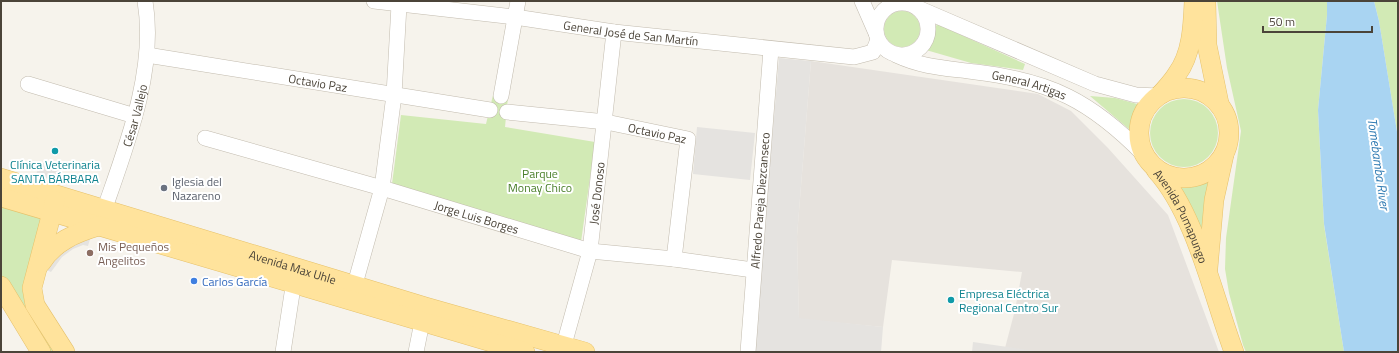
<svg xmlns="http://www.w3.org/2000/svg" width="1399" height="353" viewBox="0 0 1399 353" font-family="'Titillium Web',sans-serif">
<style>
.industrial{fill:#e6e2dd}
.green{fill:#d2eab5}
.parking{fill:#e5e3e0}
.water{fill:#a9d4f2}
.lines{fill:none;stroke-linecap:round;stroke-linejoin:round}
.minor-casing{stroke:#c2bbae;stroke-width:16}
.major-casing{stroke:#e6c16a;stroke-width:20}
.minor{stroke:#fff;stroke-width:15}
.major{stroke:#ffe39c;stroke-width:19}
.culture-dot{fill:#0f9aa8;stroke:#fff;stroke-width:1.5}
.worship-dot{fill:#6b7280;stroke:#fff;stroke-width:1.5}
.education-dot{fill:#8d6e63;stroke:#fff;stroke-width:1.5}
.shop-dot{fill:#3f7fe0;stroke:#fff;stroke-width:1.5}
.labels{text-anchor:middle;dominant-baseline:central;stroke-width:4;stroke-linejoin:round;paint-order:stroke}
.street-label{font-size:12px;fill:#4b4439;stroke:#fff}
.culture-label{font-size:12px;fill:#0d838f;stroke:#fff}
.park-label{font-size:12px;fill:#4a7f2a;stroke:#fff}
.worship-label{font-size:12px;fill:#5b616d;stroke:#fff;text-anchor:start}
.education-label{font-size:12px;fill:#785e54;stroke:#fff;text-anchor:start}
.shop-label{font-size:12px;fill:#366cbe;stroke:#fff;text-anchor:start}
.water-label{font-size:13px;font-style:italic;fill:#2e7ab2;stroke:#fff}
</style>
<rect width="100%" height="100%" fill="#f6f3ec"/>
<!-- industrial -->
<path class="industrial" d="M 811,61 L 1038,94 L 1071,111 L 1108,148 L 1168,215 L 1219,352 L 1041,352 L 1005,348 L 1015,310 L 1022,272 L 892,260 L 883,327 L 799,319 L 797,236 Z"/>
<!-- green -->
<g class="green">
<path d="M 1217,1 L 1327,1 L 1327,15 L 1318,110 L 1324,225 L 1344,352 L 1246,352 L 1243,345 L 1229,293 L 1225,269 L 1226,238 L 1241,131 L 1227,68 Z"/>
<path d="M 1374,1 L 1398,1 L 1398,138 L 1379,21 Z"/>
<circle cx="902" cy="29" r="18"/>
<path d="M 937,24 L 1025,64 L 1023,70 L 971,63 L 926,50 Z"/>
<path d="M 493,95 L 508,97 L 505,127 L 595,142 L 581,242 L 392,184 L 401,115 L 486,124 Z"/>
<path d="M 1090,96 L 1115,98 L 1141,105 L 1136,112 L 1130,130 Z"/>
<circle cx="1184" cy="133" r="34"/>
<path d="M 1213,175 L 1203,247 L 1176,184 L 1196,184 Z"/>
<path d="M 1,200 L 48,215 L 33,269 L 61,352 L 41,352 L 1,286 Z"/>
</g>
<!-- parking -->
<g class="parking">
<path d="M 779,58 L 811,61 L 797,236 L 799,318 L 883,327 L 881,352 L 754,352 Z"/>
<path d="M 697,127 L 755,133 L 750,180 L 693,174 Z"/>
<path d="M 40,162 L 60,168 L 56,181 L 36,175 Z"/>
<path d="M 84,238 L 90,239 L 88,246 L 83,245 L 73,249 L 62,257 L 51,272 L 44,269 L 49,260 Z"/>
<path d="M 973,342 L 1043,352 L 972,352 Z"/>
</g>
<!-- water -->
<path class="water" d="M 1327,1 L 1374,1 L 1379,21 L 1398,138 L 1398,352 L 1344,352 L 1324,224 L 1318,110 L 1327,15 Z"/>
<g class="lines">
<!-- minor casing -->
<g class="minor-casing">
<g id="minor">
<path id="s1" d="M 374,1 L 515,17 L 614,32 L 854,57 L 873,52 L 878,40"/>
<path d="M 862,1 L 876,33"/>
<circle cx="902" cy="29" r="26"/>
<path d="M 918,8 L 1095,84 L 1136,95 L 1158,96"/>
<path id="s2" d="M 147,55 L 490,110"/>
<path id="s3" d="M 896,55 C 924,68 947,68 976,72 C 1051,81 1091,101 1144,155"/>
<path d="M 28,84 L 135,116"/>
<path d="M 501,96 L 518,1"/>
<path id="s4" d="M 507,112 L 606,122 L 688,139 L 674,259"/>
<path id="s5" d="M 205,138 L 382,188 L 590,251 L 674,259 L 753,270"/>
<path id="s6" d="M 101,219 C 124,152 157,73 145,1"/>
<path d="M 355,284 L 382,188 L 394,95 L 399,5"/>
<path d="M 283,352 L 295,274"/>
<path d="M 416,352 L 424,312"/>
<path id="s7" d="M 562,352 L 590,251 L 614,32"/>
<path id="s8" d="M 748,352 L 771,49"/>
</g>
</g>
<!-- major casing -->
<g class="major-casing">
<g id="major">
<path d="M 1206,1 L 1207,45 L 1219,103"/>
<circle cx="1184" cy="133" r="45"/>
<path d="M 1161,94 C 1166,88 1173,81 1177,74 C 1192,54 1193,25 1194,1"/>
<path id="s9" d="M 1156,170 C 1196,214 1213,296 1234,352"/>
<path id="s10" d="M 1,178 L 426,307 L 585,352"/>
<path d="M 1,197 L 525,352"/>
<path d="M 55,201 L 32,288 L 35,305 L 65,352"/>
<path d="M 41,263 C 54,242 75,233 99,226"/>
<path d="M 1208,268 L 1214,200 L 1224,155"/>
<path d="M 1,286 L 41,352"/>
</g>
</g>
<!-- minor -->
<use href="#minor" class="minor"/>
<!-- major -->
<use href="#major" class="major"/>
</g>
<!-- markers -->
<g class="culture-dot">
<circle cx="55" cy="151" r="4"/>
<circle cx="951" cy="300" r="4"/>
</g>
<circle class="worship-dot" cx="164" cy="188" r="4"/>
<circle class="education-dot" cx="90" cy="253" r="4"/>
<circle class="shop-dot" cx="194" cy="281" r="4"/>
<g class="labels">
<!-- street labels -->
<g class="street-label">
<text stroke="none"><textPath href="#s1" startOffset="259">General José de San Martín</textPath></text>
<text stroke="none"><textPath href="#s2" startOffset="173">Octavio Paz</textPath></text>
<text stroke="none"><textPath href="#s3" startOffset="137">General Artigas</textPath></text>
<text stroke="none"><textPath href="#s6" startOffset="109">César Vallejo</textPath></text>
<text stroke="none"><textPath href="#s4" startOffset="152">Octavio Paz</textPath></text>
<text stroke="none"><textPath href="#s7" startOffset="163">José Donoso</textPath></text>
<text stroke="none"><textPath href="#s8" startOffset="152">Alfredo Pareja Diezcanseco</textPath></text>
<text stroke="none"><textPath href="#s5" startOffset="283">Jorge Luis Borges</textPath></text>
<text stroke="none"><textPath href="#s9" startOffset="53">Avenida Pumapungo</textPath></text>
<text stroke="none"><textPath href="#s10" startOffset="305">Avenida Max Uhle</textPath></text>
</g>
<!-- culture labels -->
<g class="culture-label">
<text x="55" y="164">Clínica Veterinaria<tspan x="55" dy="14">SANTA BÁRBARA</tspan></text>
<text x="959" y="293" text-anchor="start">Empresa Eléctrica<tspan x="959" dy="14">Regional Centro Sur</tspan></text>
</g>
<!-- park labels -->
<g class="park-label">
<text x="540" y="173">Parque<tspan x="540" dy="14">Monay Chico</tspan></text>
</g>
<!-- worship labels -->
<g class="worship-label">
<text x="172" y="181">Iglesia del<tspan x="172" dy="14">Nazareno</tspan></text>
</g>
<!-- education labels -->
<g class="education-label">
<text x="98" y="246">Mis Pequeños<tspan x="98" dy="14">Angelitos</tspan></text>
</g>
<!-- shop labels -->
<g class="shop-label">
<text x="202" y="281">Carlos García</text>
</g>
<!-- water labels -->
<g class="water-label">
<text transform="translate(1379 164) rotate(82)">Tomebamba River</text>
</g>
</g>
<!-- border -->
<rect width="1399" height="353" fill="none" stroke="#4b4439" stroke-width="4"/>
<!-- scale -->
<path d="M1263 26v6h109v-6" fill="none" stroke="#4b4439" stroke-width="2"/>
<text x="1269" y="26" font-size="12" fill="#4b4439" stroke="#ffffff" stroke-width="3" paint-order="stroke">50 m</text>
</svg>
